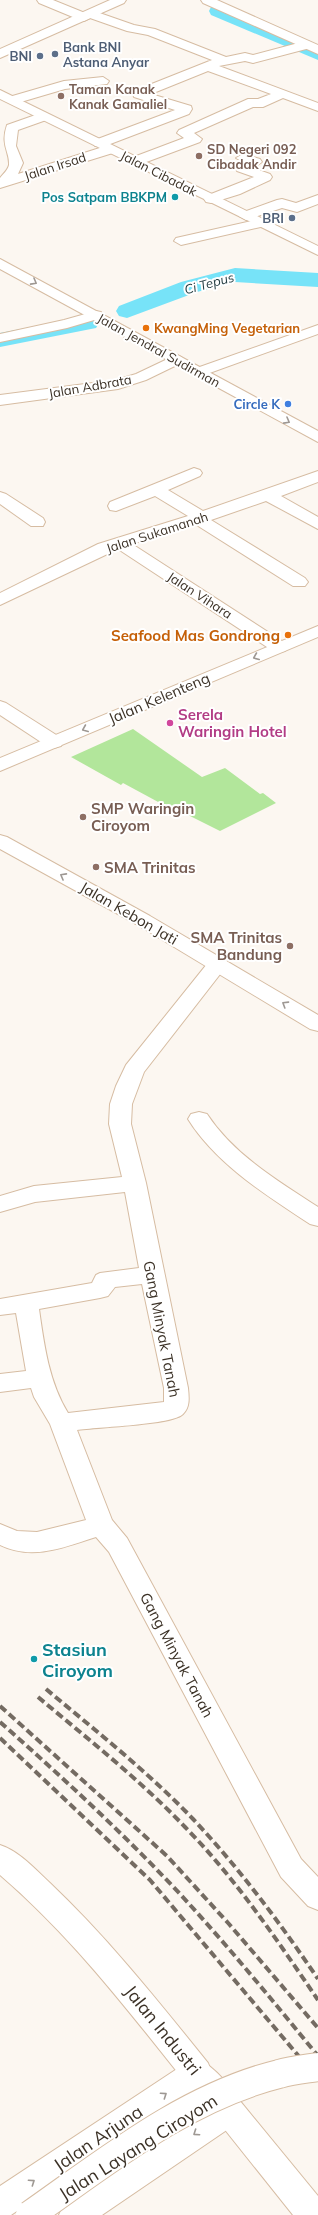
<svg xmlns="http://www.w3.org/2000/svg" width="318" height="2215" viewBox="0 0 318 2215" font-family="Mulish,sans-serif">
<style>
.green{fill:#b2e69b}
.lines{fill:none;stroke-linecap:round;stroke-linejoin:round}
.river{fill:#77e3f8;fill-rule:evenodd}
.minor-casing{stroke:#d6bca2;stroke-width:2}
.tertiary-casing{stroke:#d6bca2;stroke-width:2}
.secondary-casing{stroke:#d6bca2;stroke-width:2}
.primary-casing{stroke:#d6bca2;stroke-width:2}
.minor{fill:#fff;fill-rule:evenodd}
.tertiary{fill:#fff;fill-rule:evenodd}
.secondary{fill:#fff;fill-rule:evenodd}
.primary{fill:#fff;fill-rule:evenodd}
.rail{stroke:#746b62;stroke-width:4;stroke-dasharray:8 4;stroke-linecap:butt}
.secondary-bridge-casing{stroke:#d6bca2;stroke-width:30;stroke-linecap:butt}
.secondary-bridge{stroke:#fff;stroke-width:28}
.oneway{stroke:#9e9893}
.service-dot{fill:#5c6f8a;stroke:#fff;stroke-width:1.5}
.education-dot{fill:#8d6e63;stroke:#fff;stroke-width:1.5}
.culture-dot{fill:#0f9aa8;stroke:#fff;stroke-width:1.5}
.food-dot{fill:#e8710a;stroke:#fff;stroke-width:1.5}
.shop-dot{fill:#3f7fe0;stroke:#fff;stroke-width:1.5}
.hotel-dot{fill:#d1479c;stroke:#fff;stroke-width:1.5}
.labels{text-anchor:middle;dominant-baseline:central;stroke-width:4;stroke-linejoin:round;paint-order:stroke}
.far-service-label{font-size:13px;font-weight:bold;fill:#4e5e75;stroke:#fff;text-anchor:end}
.far-education-label{font-size:13px;font-weight:bold;fill:#785e54;stroke:#fff;text-anchor:start}
.far-street-label{font-size:13px;fill:#3c3227;stroke:#fff}
.far-culture-label{font-size:13px;font-weight:bold;fill:#0d838f;stroke:#fff;text-anchor:end}
.far-water-label{font-size:13px;font-style:italic;fill:#243d42;stroke:#fff}
.far-food-label{font-size:13px;font-weight:bold;fill:#c56008;stroke:#fff;text-anchor:start}
.far-shop-label{font-size:13px;font-weight:bold;fill:#366cbe;stroke:#fff;text-anchor:end}
.food-label{font-size:15px;font-weight:bold;fill:#c56008;stroke:#fff;text-anchor:end}
.street-label{font-size:15px;fill:#3c3227;stroke:#fff}
.hotel-label{font-size:15px;font-weight:bold;fill:#b23c85;stroke:#fff;text-anchor:start}
.education-label{font-size:15px;font-weight:bold;fill:#785e54;stroke:#fff;text-anchor:start}
.near-culture-label{font-size:18px;font-weight:bold;fill:#0d838f;stroke:#fff;text-anchor:start}
.near-street-label{font-size:18px;fill:#3c3227;stroke:#fff}
</style>
<rect width="100%" height="100%" fill="#fcf7f1"/>
<!-- green -->
<path class="green" d="M 133,729 L 202,777 L 225,768 L 260,794 L 263,793 L 276,803 L 220,831 L 176,809 L 173,810 L 123,783 L 121,785 L 71,757 Z"/>
<g class="lines">
<!-- river -->
<g class="river">
<path d="M 218,5 L 318,47 L 318,60 L 211,15 L 209,11 L 211,7 Z"/>
<path d="M 235,268 L 318,273 L 318,287 L 235,282 L 197,292 L 127,318 L 119,316 L 116,311 L 119,306 L 181,282 Z"/>
<path d="M 88,316 L 96,318 L 99,323 L 96,328 L 0,347 L 0,333 Z"/>
</g>
<!-- minor casing -->
<g class="minor-casing">
<g id="minor">
<path d="M 37,0 L 53,0 L 85,13 L 91,10 L 134,25 L 155,29 L 226,57 L 245,53 L 253,55 L 306,41 L 310,42 L 312,45 L 310,48 L 253,63 L 245,61 L 219,66 L 318,103 L 318,111 L 283,98 L 263,107 L 253,107 L 194,133 L 202,139 L 200,142 L 141,164 L 131,164 L 129,161 L 131,158 L 184,138 L 177,133 L 179,130 L 248,99 L 258,99 L 271,94 L 208,71 L 151,94 L 191,106 L 192,109 L 189,114 L 105,146 L 95,146 L 93,143 L 95,140 L 175,110 L 134,97 L 133,94 L 134,91 L 212,60 L 148,35 L 127,31 L 90,18 L 84,21 L 80,20 L 39,3 Z"/>
<path d="M 103,77 L 109,81 L 107,84 L 65,89 L 14,104 L 8,100 L 9,97 L 64,81 Z"/>
<path d="M 44,112 L 50,116 L 49,119 L 18,130 L 16,146 L 23,163 L 18,174 L 106,146 L 111,145 L 118,149 L 116,152 L 0,188 L 0,178 C 3,174 8,170 9,165 C 10,152 0,145 7,125 Z"/>
<path d="M 243,154 L 260,159 L 262,162 L 253,168 L 270,174 L 272,177 L 270,180 L 240,194 L 211,203 L 206,202 L 204,199 L 206,196 L 254,177 L 237,171 L 235,168 L 243,162 L 236,158 Z"/>
<path d="M 318,195 L 318,204 L 297,212 L 282,208 L 246,220 L 239,216 L 241,213 L 277,200 L 282,199 L 296,203 Z"/>
<path d="M 260,219 L 265,220 L 267,223 L 265,226 L 181,245 L 174,241 L 176,238 Z"/>
<path d="M 96,311 L 101,312 L 103,315 L 101,318 L 67,328 L 0,342 L 0,334 L 64,320 Z"/>
<path d="M 318,325 L 318,334 L 204,375 L 194,375 L 191,372 L 194,369 Z"/>
<path d="M 176,355 L 181,357 L 184,360 L 181,363 L 146,380 L 118,389 L 0,405 L 0,395 L 116,380 L 136,374 Z"/>
<path d="M 194,468 L 200,470 L 202,473 L 200,476 L 168,490 L 203,511 L 318,471 L 318,482 L 281,496 L 318,517 L 318,529 L 266,501 L 211,520 L 305,578 L 308,582 L 305,586 L 293,586 L 195,524 L 132,544 L 285,643 L 288,647 L 285,651 L 279,652 L 273,651 L 118,549 L 0,605 L 0,593 L 98,544 L 188,516 L 155,496 L 116,511 L 110,510 L 108,506 L 110,502 Z"/>
<path d="M 0,492 L 6,494 L 43,518 L 45,522 L 43,526 L 31,526 L 0,504 Z"/>
<path d="M 0,701 L 6,703 L 61,738 L 63,742 L 61,746 L 54,748 L 47,746 L 0,715 Z"/>
<path d="M 218,958 L 225,959 L 228,964 L 144,1072 L 132,1104 L 131,1124 L 146,1183 L 188,1388 C 189,1398 190,1407 183,1414 C 173,1425 96,1427 77,1430 L 112,1520 L 127,1538 L 301,1859 L 318,1877 L 318,1910 L 308,1906 L 281,1877 L 109,1552 L 96,1537 C 65,1547 32,1561 0,1545 L 0,1524 L 17,1531 L 37,1532 L 86,1520 L 50,1424 L 34,1397 L 31,1388 L 0,1392 L 0,1374 L 26,1371 L 16,1313 L 0,1315 L 0,1299 L 92,1283 L 96,1275 L 100,1273 L 139,1268 L 125,1192 L 35,1202 L 0,1212 L 0,1196 L 34,1186 L 122,1177 L 109,1124 L 110,1104 L 116,1086 L 126,1065 L 211,959 ZM 142,1284 L 164,1388 L 164,1402 L 68,1413 C 49,1382 44,1345 39,1309 L 100,1298 L 108,1296 L 115,1287 Z"/>
<path d="M 199,1112 L 207,1114 C 233,1154 279,1182 318,1207 L 318,1226 L 310,1224 C 266,1195 216,1164 188,1119 L 191,1114 Z"/>
<path d="M 0,1845 C 19,1851 35,1869 50,1883 C 108,1938 158,2001 208,2063 L 212,2073 L 208,2083 L 197,2087 L 186,2083 C 128,2010 71,1936 0,1875 Z"/>
<path d="M 229,2097 L 240,2101 L 318,2196 L 318,2215 L 293,2215 L 218,2121 L 213,2111 L 218,2101 Z"/>
</g>
</g>
<!-- tertiary casing -->
<g class="tertiary-casing">
<g id="tertiary">
<path d="M 201,0 L 217,0 L 318,45 L 318,54 L 203,3 Z"/>
<path d="M 318,626 L 318,637 L 0,771 L 0,758 Z"/>
<path d="M 197,2059 C 215,2066 237,2093 245,2111 L 240,2121 L 102,2215 L 59,2215 L 64,2204 L 207,2108 L 194,2092 L 11,2215 L 0,2215 L 0,2186 L 186,2063 Z"/>
</g>
</g>
<!-- secondary casing -->
<g class="secondary-casing">
<path id="secondary" d="M 0,90 L 318,246 L 318,255 L 0,99 Z"/>
</g>
<!-- primary casing -->
<g class="primary-casing">
<g id="primary">
<path d="M 110,0 L 126,0 L 124,3 L 0,58 L 0,49 Z"/>
<path d="M 0,259 L 318,431 L 318,442 L 0,269 Z"/>
<path d="M 0,835 L 7,837 L 150,916 L 318,1015 L 318,1031 L 310,1029 L 136,924 L 0,849 Z"/>
</g>
</g>
<!-- minor -->
<use href="#minor" class="minor"/>
<!-- tertiary -->
<use href="#tertiary" class="tertiary"/>
<!-- secondary -->
<use href="#secondary" class="secondary"/>
<!-- primary -->
<use href="#primary" class="primary"/>
<!-- rail -->
<g class="rail">
<path d="M 46,1689 C 96,1731 148,1772 193,1819 C 240,1869 280,1923 318,1979"/>
<path d="M 38,1697 C 88,1739 140,1780 185,1827 C 236,1879 277,1940 318,2000"/>
<path d="M 0,1706 L 167,1856 L 229,1924 L 318,2028"/>
<path d="M 0,1722 C 62,1777 123,1833 180,1894 C 228,1946 273,2001 318,2056"/>
<path d="M 0,1738 L 150,1880 L 318,2079"/>
</g>
<!-- secondary-bridge casing -->
<g class="secondary-bridge-casing">
<path id="secondary-bridge" d="M 30,2215 C 107,2161 186,2097 279,2074 C 292,2070 305,2069 318,2067"/>
</g>
<!-- secondary-bridge -->
<use href="#secondary-bridge" class="secondary-bridge"/>
</g>
<!-- one-way arrows -->
<defs><path id="oneway-chevron" d="M-2-3.5L2.5 0L-2 3.5" fill="none" stroke-width="1.6" stroke-linecap="round" stroke-linejoin="round"/></defs>
<g class="oneway">
<use href="#oneway-chevron" transform="translate(34 282) rotate(29)"/>
<use href="#oneway-chevron" transform="translate(287 421) rotate(29)"/>
<use href="#oneway-chevron" transform="translate(256 657) rotate(157)"/>
<use href="#oneway-chevron" transform="translate(85 729) rotate(157)"/>
<use href="#oneway-chevron" transform="translate(63 876) rotate(-151)"/>
<use href="#oneway-chevron" transform="translate(285 1004) rotate(-148)"/>
<use href="#oneway-chevron" transform="translate(164 2095) rotate(-34)"/>
<use href="#oneway-chevron" transform="translate(196 2133) rotate(146)"/>
<use href="#oneway-chevron" transform="translate(32 2182) rotate(-34)"/>
</g>
<!-- markers -->
<g class="service-dot">
<circle cx="55" cy="54" r="4"/>
<circle cx="40" cy="56" r="4"/>
<circle cx="292" cy="218" r="4"/>
</g>
<g class="education-dot">
<circle cx="61" cy="96" r="4"/>
<circle cx="199" cy="156" r="4"/>
<circle cx="83" cy="817" r="4"/>
<circle cx="96" cy="867" r="4"/>
<circle cx="290" cy="946" r="4"/>
</g>
<g class="culture-dot">
<circle cx="175" cy="197" r="4"/>
<circle cx="34" cy="1659" r="4"/>
</g>
<g class="food-dot">
<circle cx="146" cy="328" r="4"/>
<circle cx="288" cy="635" r="4"/>
</g>
<circle class="shop-dot" cx="288" cy="404" r="4"/>
<circle class="hotel-dot" cx="170" cy="723" r="4"/>
<g class="labels">
<!-- far-service labels -->
<g class="far-service-label">
<text x="63" y="47" text-anchor="start">Bank BNI<tspan x="63" dy="15">Astana Anyar</tspan></text>
<text x="32" y="56">BNI</text>
<text x="284" y="218">BRI</text>
</g>
<!-- far-education labels -->
<g class="far-education-label">
<text x="69" y="89">Taman Kanak<tspan x="69" dy="15">Kanak Gamaliel</tspan></text>
<text x="207" y="149">SD Negeri 092<tspan x="207" dy="15">Cibadak Andir</tspan></text>
</g>
<!-- far-street labels -->
<g class="far-street-label">
<text transform="translate(55 166) rotate(-18)">Jalan Irsad</text>
<text transform="translate(159 173) rotate(27)">Jalan Cibadak</text>
<text transform="translate(159 350) rotate(29)">Jalan Jendral Sudirman</text>
<text transform="translate(90 386) rotate(-10)">Jalan Adbrata</text>
<text transform="translate(157 532) rotate(-18)">Jalan Sukamanah</text>
<text transform="translate(200 595) rotate(33)">Jalan Vihara</text>
</g>
<!-- far-culture labels -->
<g class="far-culture-label">
<text x="167" y="197">Pos Satpam BBKPM</text>
</g>
<!-- far-water labels -->
<g class="far-water-label">
<text transform="translate(209 283) rotate(-15)">Ci Tepus</text>
</g>
<!-- far-food labels -->
<g class="far-food-label">
<text x="154" y="328">KwangMing Vegetarian</text>
</g>
<!-- far-shop labels -->
<g class="far-shop-label">
<text x="280" y="404">Circle K</text>
</g>
<!-- food labels -->
<g class="food-label">
<text x="280" y="635">Seafood Mas Gondrong</text>
</g>
<!-- street labels -->
<g class="street-label">
<text transform="translate(159 698) rotate(-23)">Jalan Kelenteng</text>
<text transform="translate(129 913) rotate(30)">Jalan Kebon Jati</text>
<text transform="translate(162 1329) rotate(79)">Gang Minyak Tanah</text>
<text transform="translate(177 1655) rotate(62)">Gang Minyak Tanah</text>
</g>
<!-- hotel labels -->
<g class="hotel-label">
<text x="178" y="714">Serela<tspan x="178" dy="17">Waringin Hotel</tspan></text>
</g>
<!-- education labels -->
<g class="education-label">
<text x="91" y="808">SMP Waringin<tspan x="91" dy="17">Ciroyom</tspan></text>
<text x="104" y="867">SMA Trinitas</text>
<text x="282" y="937" text-anchor="end">SMA Trinitas<tspan x="282" dy="17">Bandung</tspan></text>
</g>
<!-- near-culture labels -->
<g class="near-culture-label">
<text x="42" y="1649">Stasiun<tspan x="42" dy="21">Ciroyom</tspan></text>
</g>
<!-- near-street labels -->
<g class="near-street-label">
<text transform="translate(163 2030) rotate(51)">Jalan Industri</text>
<text transform="translate(98 2138) rotate(-34)">Jalan Arjuna</text>
<text transform="translate(138 2147) rotate(-32)">Jalan Layang Ciroyom</text>
</g>
</g>
</svg>
